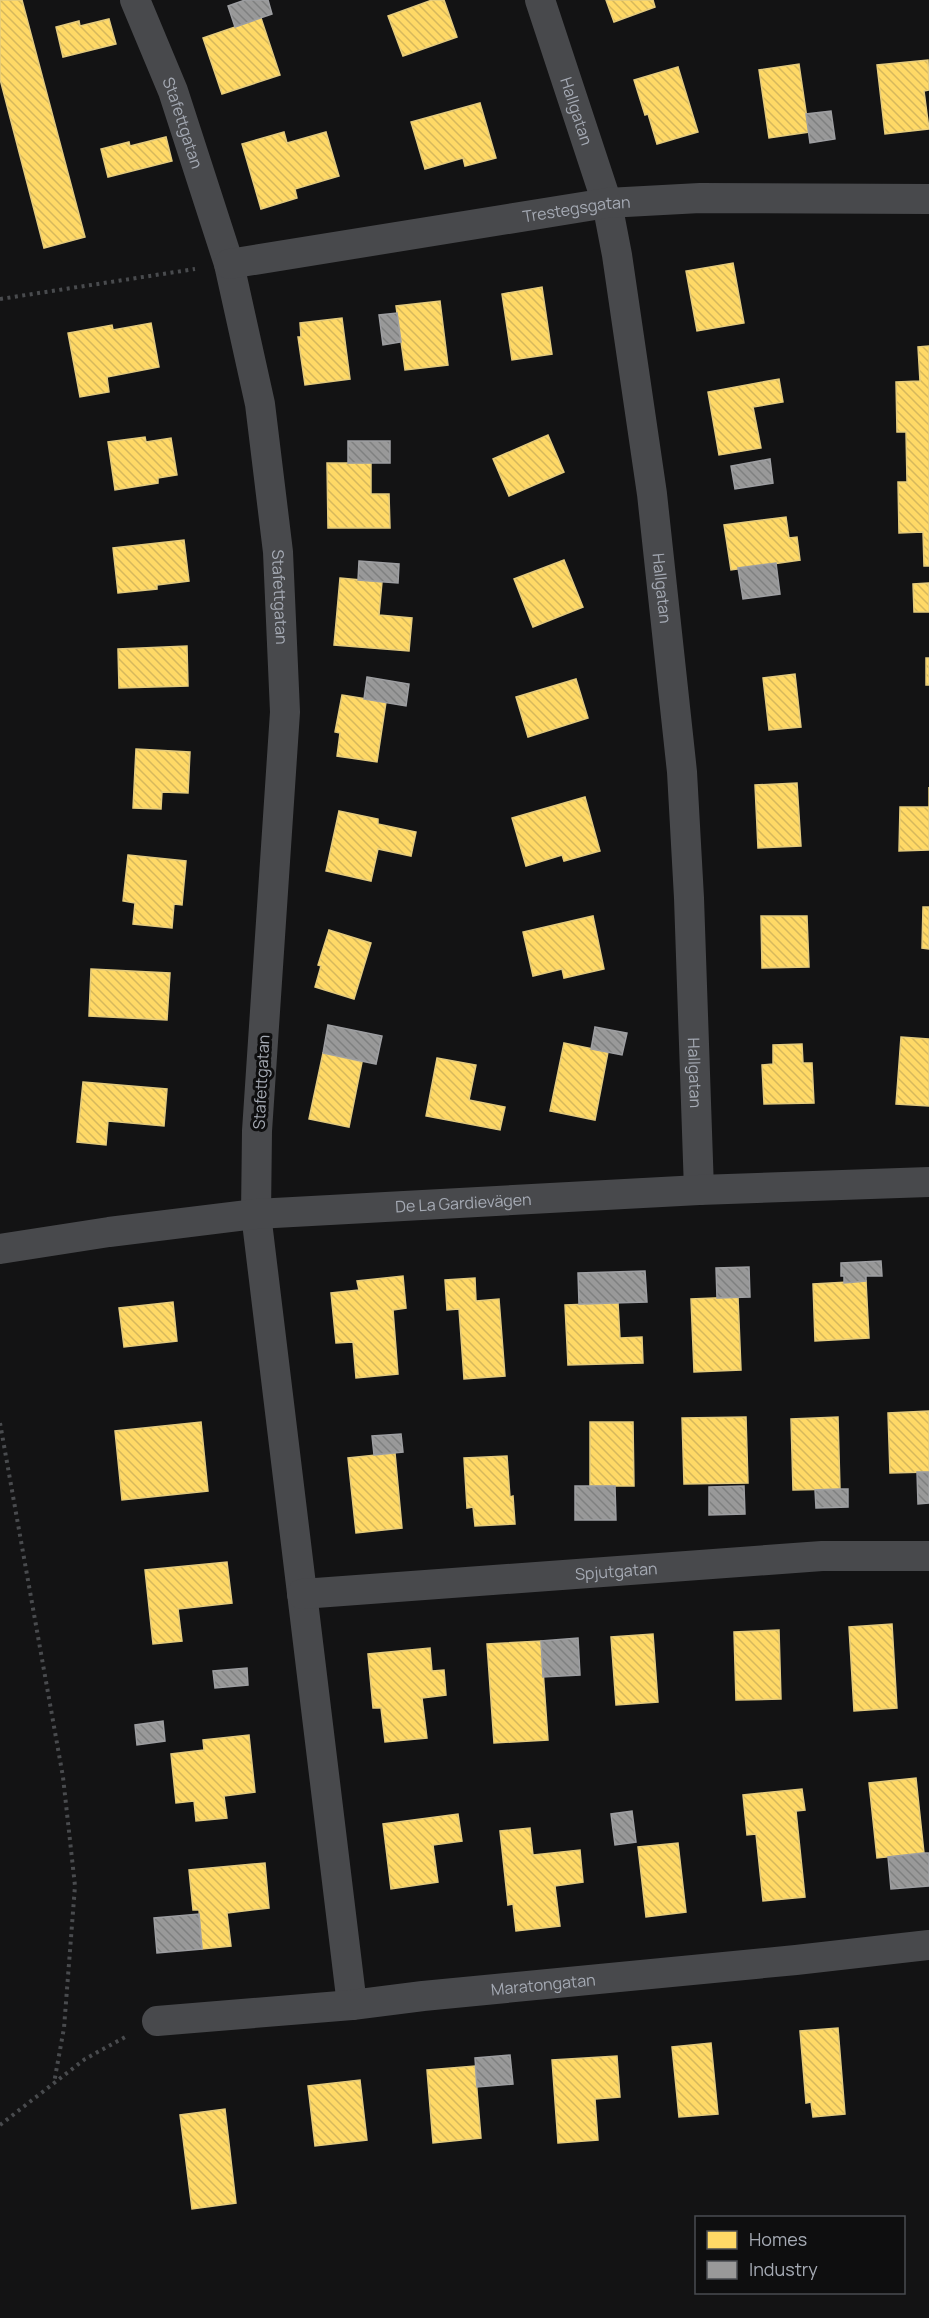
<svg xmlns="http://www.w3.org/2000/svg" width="929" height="2318" viewBox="0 0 929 2318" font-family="Manrope,sans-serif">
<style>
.homes{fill:url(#homes-back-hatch);stroke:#e4cb7d;stroke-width:1.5}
.industry{fill:url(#industry-back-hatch);stroke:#9d9ea1;stroke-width:1.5}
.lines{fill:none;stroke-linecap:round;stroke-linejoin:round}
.path{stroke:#494b4e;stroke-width:4;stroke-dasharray:3 4.5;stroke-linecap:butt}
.street{stroke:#48494c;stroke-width:30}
.labels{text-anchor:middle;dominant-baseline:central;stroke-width:6;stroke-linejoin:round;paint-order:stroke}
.street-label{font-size:16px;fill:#a5aab4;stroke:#0e0e0f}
</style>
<defs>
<pattern id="homes-back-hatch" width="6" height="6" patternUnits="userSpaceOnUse" patternTransform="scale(1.5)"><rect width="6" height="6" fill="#ffd966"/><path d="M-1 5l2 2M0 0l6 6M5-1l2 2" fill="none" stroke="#d6b85c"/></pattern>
<pattern id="industry-back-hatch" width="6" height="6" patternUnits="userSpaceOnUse" patternTransform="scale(1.5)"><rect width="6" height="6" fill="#999"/><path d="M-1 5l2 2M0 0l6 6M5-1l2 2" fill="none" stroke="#7f8080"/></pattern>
</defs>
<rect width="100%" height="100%" fill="#131314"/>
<!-- homes -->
<g class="homes">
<path d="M 0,0 L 22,0 L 85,237 L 44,248 L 0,79 Z"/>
<path d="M 432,0 L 444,0 L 457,37 L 403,56 L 388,16 Z"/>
<path d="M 606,0 L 653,0 L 655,7 L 614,22 Z"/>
<path d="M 261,18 L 280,75 L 222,94 L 203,38 Z"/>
<path d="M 109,19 L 116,44 L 63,57 L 56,27 L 79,21 L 80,26 Z"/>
<path d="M 928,60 L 929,90 L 924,91 L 929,129 L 885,134 L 877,65 Z"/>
<path d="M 799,64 L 809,132 L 769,138 L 759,70 Z"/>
<path d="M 678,67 L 698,132 L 657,144 L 648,114 L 645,115 L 634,80 Z"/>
<path d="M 480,103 L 496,158 L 465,166 L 463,158 L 425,169 L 411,122 Z"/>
<path d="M 284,132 L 287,143 L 326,132 L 339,176 L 295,189 L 297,198 L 261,209 L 242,144 Z"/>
<path d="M 166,137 L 172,161 L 108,177 L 101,149 L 129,142 L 130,146 Z"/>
<path d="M 733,263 L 744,323 L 697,331 L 686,271 Z"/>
<path d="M 542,287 L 552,354 L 512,360 L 502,294 Z"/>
<path d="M 440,301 L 448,365 L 405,370 L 396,306 Z"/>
<path d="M 342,318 L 350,379 L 305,385 L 298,337 L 301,337 L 300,323 Z"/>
<path d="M 151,323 L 159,367 L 107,377 L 109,392 L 80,397 L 68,333 L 112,325 L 113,330 Z"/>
<path d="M 929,346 L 929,566 L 924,566 L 923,532 L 899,533 L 898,482 L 907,482 L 906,432 L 897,432 L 896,382 L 920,381 L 918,347 Z"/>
<path d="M 779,379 L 783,402 L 753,407 L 761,448 L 719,455 L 708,392 Z"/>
<path d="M 548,435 L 564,472 L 509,496 L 493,459 Z"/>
<path d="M 145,437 L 146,442 L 171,438 L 177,475 L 158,478 L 158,483 L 115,490 L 108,442 Z"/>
<path d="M 327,463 L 371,463 L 371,494 L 389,494 L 390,528 L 328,528 Z"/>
<path d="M 786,517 L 789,538 L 797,537 L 800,560 L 731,570 L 724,525 Z"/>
<path d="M 184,540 L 189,581 L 157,585 L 157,589 L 118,593 L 113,548 Z"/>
<path d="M 564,560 L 583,607 L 533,627 L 514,579 Z"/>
<path d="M 340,578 L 382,582 L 379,615 L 412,618 L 409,651 L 334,645 Z"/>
<path d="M 929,583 L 929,612 L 914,612 L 913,584 Z"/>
<path d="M 187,646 L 188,686 L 119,688 L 118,649 Z"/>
<rect x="926" y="658" width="3" height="27"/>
<path d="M 795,674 L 801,727 L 769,730 L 763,678 Z"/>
<path d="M 576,679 L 588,718 L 528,737 L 516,697 Z"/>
<path d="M 342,695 L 386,702 L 377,762 L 337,756 L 340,733 L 335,732 Z"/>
<path d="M 136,749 L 190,752 L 188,793 L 162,792 L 161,809 L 133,808 Z"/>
<path d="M 797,783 L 801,846 L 758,848 L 755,785 Z"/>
<path d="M 929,787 L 929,850 L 899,851 L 900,807 L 929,807 Z"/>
<path d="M 585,797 L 600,851 L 564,861 L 562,855 L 526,866 L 512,818 Z"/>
<path d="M 339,811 L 378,819 L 378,824 L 416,832 L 411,856 L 378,849 L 371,881 L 326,871 Z"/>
<path d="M 128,855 L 186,861 L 182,905 L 174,904 L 172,928 L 133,924 L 135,903 L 123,901 Z"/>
<path d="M 923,907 L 929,907 L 929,949 L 922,948 Z"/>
<path d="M 593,916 L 604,969 L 564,978 L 562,969 L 533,976 L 523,932 Z"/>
<path d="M 761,916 L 807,916 L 809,967 L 762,968 Z"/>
<path d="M 329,930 L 371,943 L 354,999 L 315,987 L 321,966 L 318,965 Z"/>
<path d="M 91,969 L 170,973 L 167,1020 L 89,1016 Z"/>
<path d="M 901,1037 L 929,1039 L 929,1106 L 896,1104 Z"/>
<path d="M 564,1043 L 608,1052 L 595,1120 L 550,1111 Z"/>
<path d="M 802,1044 L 803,1063 L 812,1063 L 814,1103 L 764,1104 L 762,1065 L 773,1064 L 773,1045 Z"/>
<path d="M 323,1053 L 362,1062 L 349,1127 L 309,1119 Z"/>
<path d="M 437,1058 L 476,1065 L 469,1100 L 505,1107 L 500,1130 L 426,1116 Z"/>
<path d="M 83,1082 L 167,1089 L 164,1126 L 108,1121 L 106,1145 L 77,1142 Z"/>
<path d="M 403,1276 L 406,1308 L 393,1310 L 398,1374 L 356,1378 L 353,1342 L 336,1343 L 331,1293 L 359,1290 L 357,1281 Z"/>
<path d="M 475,1278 L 476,1301 L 499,1299 L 505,1376 L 464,1379 L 459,1309 L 447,1310 L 445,1280 Z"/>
<path d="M 866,1281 L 869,1338 L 815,1341 L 813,1284 Z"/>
<path d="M 738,1297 L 741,1370 L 694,1372 L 691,1299 Z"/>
<path d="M 173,1302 L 177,1341 L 124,1347 L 119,1308 Z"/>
<path d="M 618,1303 L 620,1338 L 642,1337 L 643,1363 L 568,1365 L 565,1305 Z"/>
<path d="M 929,1411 L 929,1472 L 890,1473 L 888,1413 Z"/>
<path d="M 746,1417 L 748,1483 L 684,1484 L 682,1418 Z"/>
<path d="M 838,1417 L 840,1489 L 793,1490 L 791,1419 Z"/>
<path d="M 201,1422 L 208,1491 L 122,1500 L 115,1431 Z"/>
<path d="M 590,1422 L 633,1422 L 634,1486 L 590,1486 Z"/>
<path d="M 395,1453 L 402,1528 L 356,1533 L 348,1458 Z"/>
<path d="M 507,1456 L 510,1497 L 513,1496 L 515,1524 L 475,1526 L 473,1507 L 467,1508 L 464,1458 Z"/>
<path d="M 227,1562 L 232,1603 L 178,1609 L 182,1641 L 153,1644 L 145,1570 Z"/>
<path d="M 892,1624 L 897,1708 L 854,1711 L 849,1627 Z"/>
<path d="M 779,1630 L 781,1699 L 736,1700 L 734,1632 Z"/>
<path d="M 653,1634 L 658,1702 L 616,1705 L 611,1637 Z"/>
<path d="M 541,1641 L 548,1740 L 494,1743 L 487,1644 Z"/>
<path d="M 430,1648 L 432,1671 L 444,1670 L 446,1695 L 422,1698 L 427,1738 L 385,1742 L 381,1708 L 373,1708 L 368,1654 Z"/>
<path d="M 249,1735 L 255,1792 L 224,1796 L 227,1818 L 196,1821 L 194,1801 L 176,1803 L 171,1754 L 204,1750 L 203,1740 Z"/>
<path d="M 916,1778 L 924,1853 L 877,1858 L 869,1783 Z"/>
<path d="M 802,1789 L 805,1810 L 796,1811 L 805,1897 L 763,1901 L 756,1834 L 747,1835 L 743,1795 Z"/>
<path d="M 458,1814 L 462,1841 L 433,1845 L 438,1882 L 391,1889 L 383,1824 Z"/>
<path d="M 530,1828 L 533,1855 L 580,1850 L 583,1882 L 555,1886 L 560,1926 L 516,1931 L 513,1904 L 508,1905 L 500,1831 Z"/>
<path d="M 678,1843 L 686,1912 L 646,1917 L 638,1847 Z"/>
<path d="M 265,1863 L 269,1908 L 227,1913 L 231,1946 L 202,1949 L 199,1910 L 193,1910 L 189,1870 Z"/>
<path d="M 838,2028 L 845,2114 L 813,2117 L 811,2102 L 806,2103 L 800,2031 Z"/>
<path d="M 711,2043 L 718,2114 L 679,2117 L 672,2047 Z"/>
<path d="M 617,2056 L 620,2097 L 595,2099 L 598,2140 L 558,2143 L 552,2060 Z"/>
<path d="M 475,2066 L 481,2138 L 433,2143 L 427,2070 Z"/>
<path d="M 360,2080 L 367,2140 L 315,2146 L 308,2086 Z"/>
<path d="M 225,2109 L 236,2203 L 192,2209 L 180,2115 Z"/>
</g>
<!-- industry -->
<g class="industry">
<path d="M 245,0 L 268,0 L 272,14 L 235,27 L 228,6 Z"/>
<path d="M 831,111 L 835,139 L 810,143 L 806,114 Z"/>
<path d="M 397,313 L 401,342 L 383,345 L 379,315 Z"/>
<rect x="348" y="441" width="42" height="22"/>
<path d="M 770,459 L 773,483 L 735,489 L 731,466 Z"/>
<path d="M 359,561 L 399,564 L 398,583 L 358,580 Z"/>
<path d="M 776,563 L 780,594 L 743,599 L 738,568 Z"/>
<path d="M 367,677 L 409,684 L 406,706 L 364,699 Z"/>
<path d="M 328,1025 L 382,1036 L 376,1064 L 323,1053 Z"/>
<path d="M 595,1027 L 627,1033 L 622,1055 L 591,1049 Z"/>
<path d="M 881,1261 L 882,1276 L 866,1276 L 866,1281 L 844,1283 L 844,1276 L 841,1276 L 841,1263 Z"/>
<path d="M 749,1267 L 750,1297 L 717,1298 L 716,1268 Z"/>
<path d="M 645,1271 L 647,1302 L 579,1304 L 578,1273 Z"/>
<path d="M 401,1434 L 403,1452 L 374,1455 L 372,1436 Z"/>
<path d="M 917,1472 L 929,1472 L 929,1503 L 918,1504 Z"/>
<path d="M 575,1486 L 615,1486 L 616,1520 L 575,1520 Z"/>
<path d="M 744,1486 L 745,1514 L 709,1515 L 709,1487 Z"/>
<path d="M 840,1489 L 848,1489 L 848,1507 L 816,1508 L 815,1490 Z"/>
<path d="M 578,1638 L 580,1675 L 543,1677 L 541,1641 Z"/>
<path d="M 247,1668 L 248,1685 L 215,1688 L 213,1671 Z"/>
<path d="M 163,1721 L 165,1741 L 137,1745 L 135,1725 Z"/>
<path d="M 632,1811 L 636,1842 L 615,1845 L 611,1814 Z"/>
<path d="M 924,1853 L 929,1853 L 929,1886 L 891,1889 L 888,1857 Z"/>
<path d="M 199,1914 L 202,1949 L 157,1953 L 154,1918 Z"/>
<path d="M 510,2055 L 513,2084 L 477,2087 L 475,2058 Z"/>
</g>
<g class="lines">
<!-- path -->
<g class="path">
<path d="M 0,299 L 195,269"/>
<path d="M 0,1423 L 63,1777 L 75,1886 L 64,2028 L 54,2083"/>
<path d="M 0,2125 L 85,2059 L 127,2036"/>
</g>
<!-- street -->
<g class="street">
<path id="s1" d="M 135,0 L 173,91 L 229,264 L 260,404 L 278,552 L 285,712 L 257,1131 L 256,1214 L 352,2005"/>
<path id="s2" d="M 540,0 L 607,203 L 617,255 L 652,494 L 682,772 L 689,898 L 699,1190"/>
<path id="s3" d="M 229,264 L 607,203 L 700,198 L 929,199"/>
<path id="s4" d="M 0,1249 L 109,1232 L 256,1214 L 699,1190 L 929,1182"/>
<path id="s5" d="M 302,1594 L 822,1556 L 929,1556"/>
<path id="s6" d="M 157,2021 L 352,2005 L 423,1996 L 796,1960 L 929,1945"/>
</g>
</g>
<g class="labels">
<!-- street labels -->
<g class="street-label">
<text stroke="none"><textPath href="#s2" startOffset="117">Hallgatan</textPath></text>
<text stroke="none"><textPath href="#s1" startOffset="132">Stafettgatan</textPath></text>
<text stroke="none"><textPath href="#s3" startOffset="352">Trestegsgatan</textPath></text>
<text stroke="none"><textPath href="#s2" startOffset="603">Hallgatan</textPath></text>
<text stroke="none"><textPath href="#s1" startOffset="618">Stafettgatan</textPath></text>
<text stroke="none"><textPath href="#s2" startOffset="1089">Hallgatan</textPath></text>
<text transform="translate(261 1082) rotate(-87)">Stafettgatan</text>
<text stroke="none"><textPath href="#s4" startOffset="466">De La Gardievägen</textPath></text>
<text stroke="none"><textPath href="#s5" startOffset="315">Spjutgatan</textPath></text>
<text stroke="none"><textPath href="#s6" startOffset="388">Maratongatan</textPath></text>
</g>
</g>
<!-- legend -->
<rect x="695" y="2216" width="210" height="78" fill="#0e0e0f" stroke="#4a4c51" stroke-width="1.5"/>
<rect x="707" y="2231" width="30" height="18" fill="#ffd966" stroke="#4a4c51" stroke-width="1.5"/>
<text x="749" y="2246" font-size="18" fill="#a5aab4">Homes</text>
<rect x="707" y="2261" width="30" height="18" fill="#999999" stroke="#4a4c51" stroke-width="1.5"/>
<text x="749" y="2276" font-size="18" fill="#a5aab4">Industry</text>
</svg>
